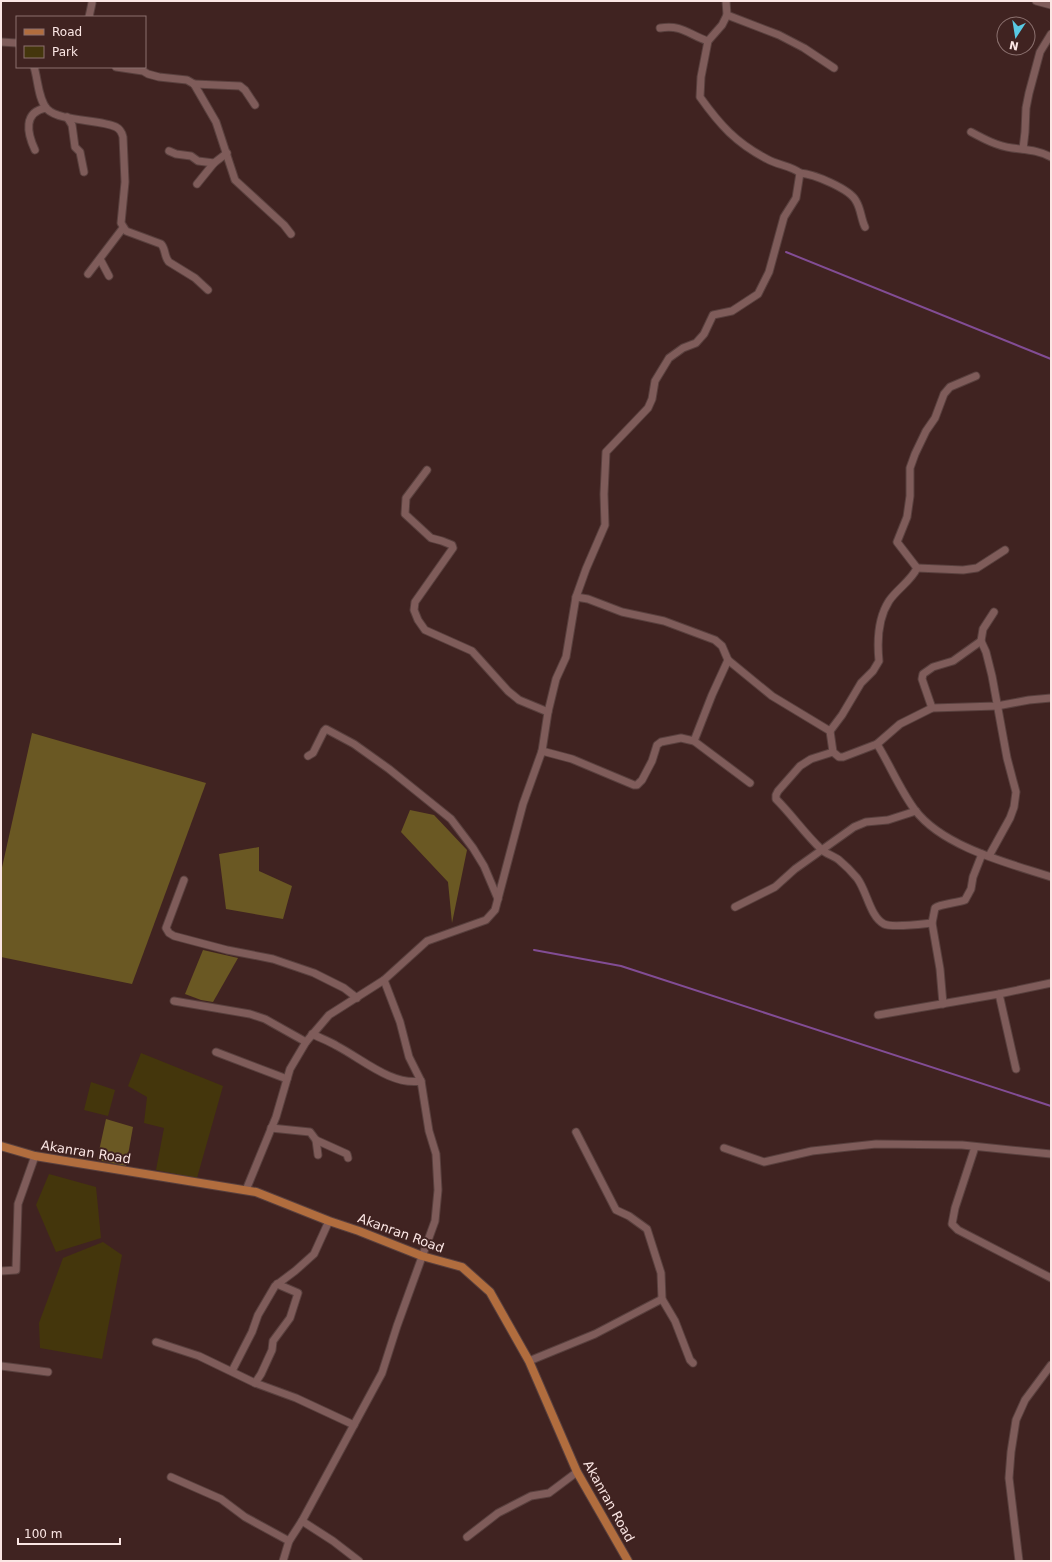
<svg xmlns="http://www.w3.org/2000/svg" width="1052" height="1562" viewBox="0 0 1052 1562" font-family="'DejaVu Sans',sans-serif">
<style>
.green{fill:#44360c}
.forest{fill:#6a5823}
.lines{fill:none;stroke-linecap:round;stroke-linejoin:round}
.stream{stroke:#824d95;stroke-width:2}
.minor-casing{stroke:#59403e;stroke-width:9}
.major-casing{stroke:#59403e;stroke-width:10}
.minor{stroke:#7f5c5a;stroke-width:7}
.major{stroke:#b16d3e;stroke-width:8}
.labels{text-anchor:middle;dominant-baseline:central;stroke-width:4;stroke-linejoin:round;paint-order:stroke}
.street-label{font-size:13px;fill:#fbe6e4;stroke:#402321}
</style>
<rect width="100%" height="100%" fill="#402321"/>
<!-- green -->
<g class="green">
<path d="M 141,1053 L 223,1086 L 197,1178 L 156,1170 L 164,1128 L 144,1123 L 147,1097 L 128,1086 Z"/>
<path d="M 91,1082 L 115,1090 L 108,1116 L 84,1110 Z"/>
<path d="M 49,1174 L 96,1187 L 101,1238 L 56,1252 L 36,1205 Z"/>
<path d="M 103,1242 L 122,1255 L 102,1359 L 40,1348 L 39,1323 L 63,1258 Z"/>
</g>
<!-- forest -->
<g class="forest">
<path d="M 32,733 L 206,783 L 132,984 L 1,957 L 1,872 Z"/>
<path d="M 410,810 L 434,815 L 467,850 L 452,923 L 448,882 L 401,832 Z"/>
<path d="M 259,847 L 259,871 L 292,886 L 283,919 L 226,909 L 219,854 Z"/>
<path d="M 203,950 L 238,958 L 213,1002 L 201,1000 L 185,994 Z"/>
<path d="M 106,1119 L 133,1127 L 126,1166 L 97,1160 Z"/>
</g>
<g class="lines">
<!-- stream -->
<g class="stream">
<path d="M 786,252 L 1051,359"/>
<path d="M 534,950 L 621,966 L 1051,1106"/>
</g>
<!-- minor casing -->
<g class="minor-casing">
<g id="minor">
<path d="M 1036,1 L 1051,5"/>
<path d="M 727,15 L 779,35 L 804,48 L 834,68"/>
<path d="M 89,17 L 92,3"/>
<path d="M 660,28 C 682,24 689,35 708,41"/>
<path d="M 1,42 L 17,43"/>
<path d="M 34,67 C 38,79 38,99 47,109 C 60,122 100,119 116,127 C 120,129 122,133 123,137 L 125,182 L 121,223 L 126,231 L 161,244 C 166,249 164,257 169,262 L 195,278 L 208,290"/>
<path d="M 116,67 L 143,71 L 148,74 L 159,77 L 187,80 L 194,84 L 216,122 L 235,180 L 284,225 L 291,234"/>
<path d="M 194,84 L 240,86 L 245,90 L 255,105"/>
<path d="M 67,117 L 72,125 L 75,147 L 80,152 L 84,172"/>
<path d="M 971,132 C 984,139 997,146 1012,148 C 1026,150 1038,150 1051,157"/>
<path d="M 1023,149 L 1025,132 L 1026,108 L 1029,93 L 1040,52 L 1051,34"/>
<path d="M 35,150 C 27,133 23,112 46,108"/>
<path d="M 169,151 L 176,154 L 191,156 L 198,161 L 214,163"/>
<path d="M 800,173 C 814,174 850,189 856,201 C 861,209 861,219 865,227"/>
<path d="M 197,184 L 214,163 L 227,153"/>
<path d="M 100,259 L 109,276"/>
<path d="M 88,274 L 123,228"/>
<path d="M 427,470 L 406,498 L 405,514 L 431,538 L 442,541 L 452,545 L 453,548 L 415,602 L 414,610 L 418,620 L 425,630 L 472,651 L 508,691 L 519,700 L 548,712"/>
<path d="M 917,568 L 963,570 L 977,568 L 1005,550"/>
<path d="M 576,597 L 588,599 L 622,612 L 664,621 L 715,640 L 722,646 L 728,660 L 772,696 L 830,731 L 833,752 L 839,757 L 843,757 L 877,744 C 890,765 900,790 915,810 C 943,847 1008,863 1051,877"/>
<path d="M 932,708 L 922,679 L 923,674 L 933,667 L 953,661 L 981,641"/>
<path d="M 830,731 L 842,715 L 861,683 L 873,671 L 879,661 C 877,641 878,618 889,601 C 897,589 911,581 917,568 L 897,542 L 907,517 L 910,496 L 910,468 L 915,454 L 926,431 L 935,418 L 944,394 L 950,387 L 976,376"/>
<path d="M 694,741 L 712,695 L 728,660"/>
<path d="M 877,744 L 900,724 L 932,708 L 997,706 L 1029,700 L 1051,698"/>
<path d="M 542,751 L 572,759 L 634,785 L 637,785 L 642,780 L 652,761 L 657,745 L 661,742 L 681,738 L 694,741 L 750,783"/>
<path d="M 833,752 L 811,759 L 800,766 L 778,791 L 776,795 L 776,799 C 792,815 805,834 821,849 C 826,854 834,856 839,860 C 845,865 852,872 857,878 C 867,891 870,917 884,924 C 892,928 922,924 932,923"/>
<path d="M 308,756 L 313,753 L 324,731 L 326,729 L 354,744 L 389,769 L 451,819 L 473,848 L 484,866 L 498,899"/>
<path d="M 989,856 L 1010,818 L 1014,807 L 1016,792 L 1007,758 L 992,676 L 986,652 L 981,641 L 983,629 L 994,612"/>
<path d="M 184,880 L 166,928 L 169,933 L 174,936 L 227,950 L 273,959 L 314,973 L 344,988 L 357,998"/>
<path d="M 735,907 L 775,887 L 795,869 L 854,827 L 866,822 L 888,820 L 916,811"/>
<path d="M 999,994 L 1016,1069"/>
<path d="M 174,1001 L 250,1014 L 265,1019 L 306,1042"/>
<path d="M 943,1004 L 940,969 L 932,923 L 935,908 C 940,904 957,903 965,900 L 971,889 L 973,877 L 982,854"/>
<path d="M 878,1015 L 999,994 L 1051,983"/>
<path d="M 312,1034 C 320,1038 329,1041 337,1046 C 362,1059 392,1086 421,1081 L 409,1057 L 400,1022 L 384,980"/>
<path d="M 216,1052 L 287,1079"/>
<path d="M 271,1128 L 310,1132 L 316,1140 L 318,1155"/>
<path d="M 576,1132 L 616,1210 L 629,1216 L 647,1229 L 661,1273 L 662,1299 L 675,1321 L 690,1360 L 693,1363"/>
<path d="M 316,1140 L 347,1154 L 348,1158"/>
<path d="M 975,1147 L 955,1208 L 952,1224 L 958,1230 L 1051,1278"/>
<path d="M 724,1148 L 764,1162 L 812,1151 L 876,1144 L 962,1145 L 1051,1154"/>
<path d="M 246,1190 L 276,1117 L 290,1069 L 306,1042 L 329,1015 L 384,980 L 427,941 L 486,920 L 495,910 L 523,804 L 542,751 L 548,712 L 556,679 L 566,657 L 576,597 L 586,569 L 605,525 L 604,494 L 606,452 L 648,408 L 652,399 L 655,381 L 669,358 L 683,348 L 696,343 L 704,334 L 713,315 L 732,311 L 758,294 L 769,272 L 784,217 L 796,198 L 800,173 C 792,166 777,165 767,159 C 736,143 720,125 700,97 L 701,77 L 708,41 L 722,25 L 727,15 L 726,1"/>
<path d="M 1,1271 L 16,1270 L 18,1204 L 35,1156"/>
<path d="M 156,1342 L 199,1356 L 255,1383 L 296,1398 L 354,1425"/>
<path d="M 529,1361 L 595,1334 L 662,1299"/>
<path d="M 1,1366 L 48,1372"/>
<path d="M 232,1371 L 252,1332 L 258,1315 L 275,1286 L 295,1271 L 314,1254 L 329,1221"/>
<path d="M 255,1383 L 261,1374 L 272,1350 L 273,1341 L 290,1318 L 298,1293 L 277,1284"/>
<path d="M 171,1477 L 221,1499 L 245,1517 L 289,1541"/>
<path d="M 302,1521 L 333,1541 L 359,1561"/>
<path d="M 467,1537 L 498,1513 L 531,1496 L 549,1493 L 577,1472"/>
<path d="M 283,1561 L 289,1541 L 302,1521 L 382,1373 L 397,1326 L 435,1221 L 438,1190 L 436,1154 L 429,1131 L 421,1081"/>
<path d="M 1019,1561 L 1009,1478 L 1011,1452 L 1016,1420 L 1025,1400 L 1051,1365"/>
</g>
</g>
<!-- major casing -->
<g class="major-casing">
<path id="major" d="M 1,1146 L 35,1156 L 256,1192 L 329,1221 L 359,1231 L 422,1256 L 462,1267 L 490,1292 L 529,1361 L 577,1472 L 628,1561"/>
</g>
<!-- minor -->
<use href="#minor" class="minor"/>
<!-- major -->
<use href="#major" class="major"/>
</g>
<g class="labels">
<!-- street labels -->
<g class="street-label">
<text transform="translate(86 1152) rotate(9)">Akanran Road</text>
<text transform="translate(401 1233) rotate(20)">Akanran Road</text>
<text transform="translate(609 1501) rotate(61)">Akanran Road</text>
</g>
</g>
<!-- border -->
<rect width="1052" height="1562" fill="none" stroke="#fbe6e4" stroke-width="4"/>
<!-- legend -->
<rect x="16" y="16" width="130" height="52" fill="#402321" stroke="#8b716f"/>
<rect x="24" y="29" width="20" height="6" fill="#b16d3e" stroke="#8b716f"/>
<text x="52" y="36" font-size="12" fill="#fbe6e4">Road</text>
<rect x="24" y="46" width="20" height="12" fill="#44360c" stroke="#8b716f"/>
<text x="52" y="56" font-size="12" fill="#fbe6e4">Park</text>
<!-- north arrow -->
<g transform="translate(1016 36) rotate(192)"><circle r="19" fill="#402321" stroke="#8b716f"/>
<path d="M0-3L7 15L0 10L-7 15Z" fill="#58c9e3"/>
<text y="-6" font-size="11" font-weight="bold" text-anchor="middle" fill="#fbe6e4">N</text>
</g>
<!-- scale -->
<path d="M18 1538v6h102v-6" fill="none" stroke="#fbe6e4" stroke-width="2"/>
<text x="24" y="1538" font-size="12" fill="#fbe6e4" stroke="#402321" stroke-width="3" paint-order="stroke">100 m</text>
</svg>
